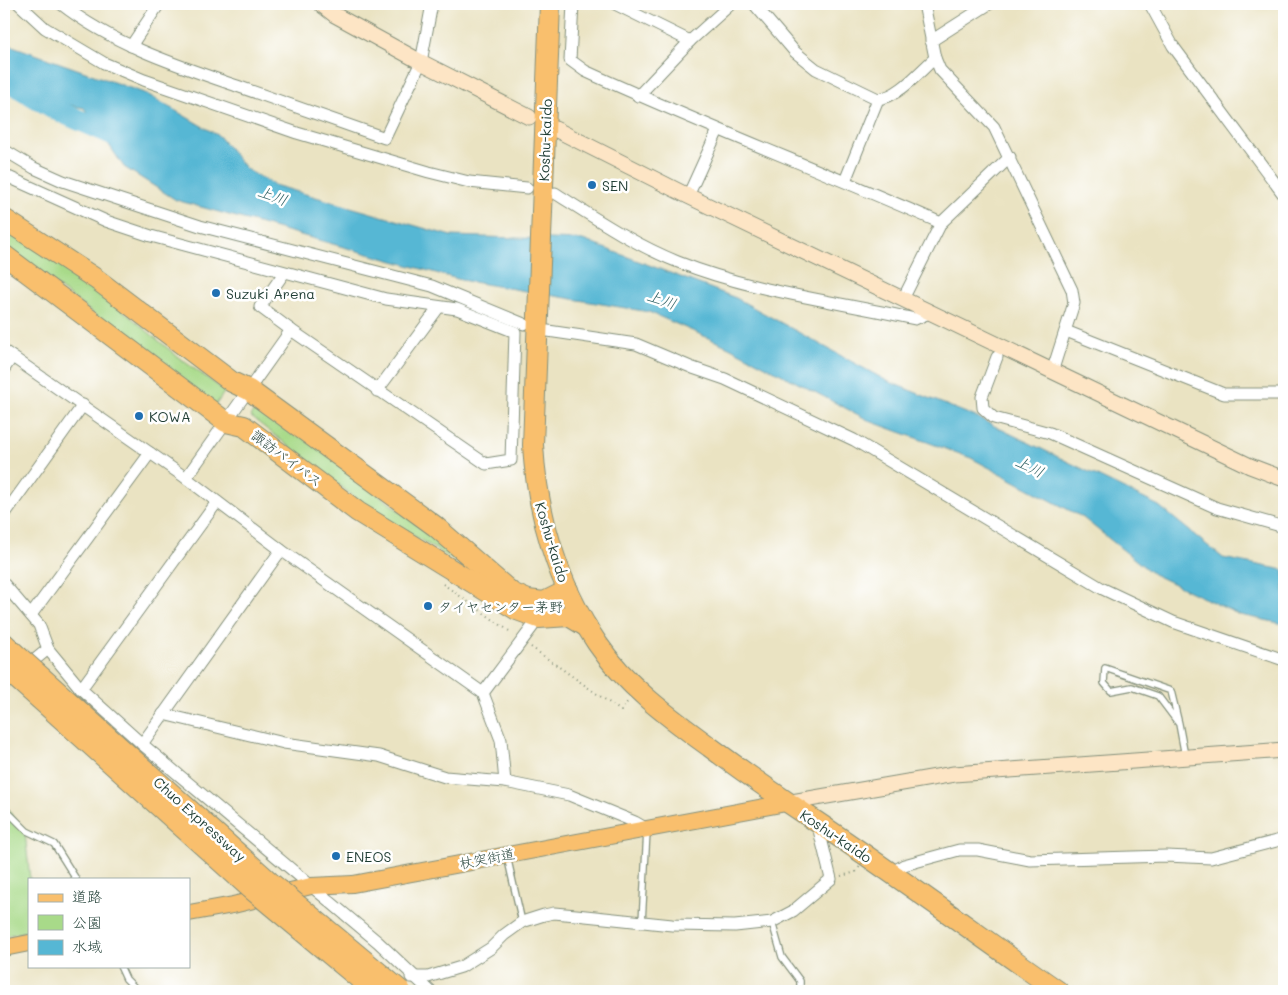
<svg xmlns="http://www.w3.org/2000/svg" width="1288" height="995" viewBox="0 0 1288 995" font-family="Mali,'Klee One',sans-serif">
<style>
.green{fill:#a8da89;stroke:#648c5e}
.water{fill:#56b7d4;stroke:#3a7a84}
.lines{fill:none;stroke-linecap:round;stroke-linejoin:round}
.river{stroke:#56b7d4;stroke-width:21}
.lane-casing{stroke:#84907b;stroke-width:8}
.street-casing{stroke:#84907b;stroke-width:13}
.secondary-casing{stroke:#84907b;stroke-width:17}
.primary-casing{stroke:#84907b;stroke-width:18}
.highway-casing{stroke:#84907b;stroke-width:22}
.path{stroke:#84907b;stroke-width:2;stroke-dasharray:1 4;stroke-linecap:butt}
.lane{stroke:#fff;stroke-width:5.5}
.street{stroke:#fff;stroke-width:11}
.secondary{stroke:#fde5c5;stroke-width:15}
.primary{stroke:#f9bf6d;stroke-width:16}
.highway{stroke:#f9bf6d;stroke-width:20}
.highway-bridge-casing{stroke:#84907b;stroke-width:22;stroke-linecap:butt}
.path-bridge{stroke:#84907b;stroke-width:2;stroke-dasharray:1 4;stroke-linecap:butt}
.highway-bridge{stroke:#f9bf6d;stroke-width:20}
.poi-dot{fill:#1f6fb2;stroke:#fff;stroke-width:2}
.labels{text-anchor:middle;dominant-baseline:central;stroke-width:5;stroke-linejoin:round;paint-order:stroke}
.street-label{font-size:14px;fill:#1f3d34;stroke:#fff}
.poi-label{font-size:14px;fill:#1f3d34;stroke:#fff;text-anchor:start}
.water-label{font-size:15px;font-style:italic;fill:#306264;stroke:#fff}
</style>
<rect width="100%" height="100%" fill="#fff"/>
<filter id="ink" filterUnits="userSpaceOnUse"><feTurbulence type="fractalNoise" baseFrequency=".02" numOctaves="2"/><feDisplacementMap in="SourceGraphic" scale="10" xChannelSelector="R" yChannelSelector="G"/><feConvolveMatrix kernelMatrix="1 2 1 2 8 2 1 2 1" color-interpolation-filters="sRGB"/></filter>
<filter id="wash" filterUnits="userSpaceOnUse"><feTurbulence type="fractalNoise" baseFrequency=".0096" numOctaves="4" result="noise"/><feDisplacementMap in="SourceGraphic" scale="20" xChannelSelector="R" yChannelSelector="G"/><feGaussianBlur stdDeviation="1.12" result="paint"/><feColorMatrix in="noise" values="0 0 0 0 0 0 0 0 0 0 0 0 0 0 0 0 0 1.4 0 .05"/><feComposite in="paint" operator="in"/></filter>
<g filter="url(#wash)">
<rect width="100%" height="100%" fill="#eae3c2"/>
<!-- green -->
<g class="green">
<path d="M 4,226 L 89,282 L 178,357 L 225,391 L 215,406 L 4,246 Z"/>
<path d="M 261,402 L 492,584 L 367,507 L 250,416 Z"/>
<path d="M 4,804 L 25,833 L 30,879 L 29,931 L 4,936 Z"/>
</g>
<!-- water -->
<path class="water" d="M 4,43 L 147,94 L 219,136 L 246,169 L 274,185 L 451,236 L 583,240 L 736,298 L 887,381 L 976,417 L 1159,506 L 1223,558 L 1284,570 L 1284,624 L 1240,615 L 1153,574 L 1082,517 L 971,458 L 872,422 L 729,347 L 649,312 L 461,280 L 176,200 L 124,167 L 84,108 L 4,91 Z"/>
<g class="lines">
<!-- river -->
<path class="river" d="M 4,79 L 58,111 L 123,139"/>
</g>
</g>
<g filter="url(#ink)">
<g class="lines">
<!-- lane casing -->
<g class="lane-casing">
<g id="lane">
<path d="M 1179,724 L 1171,691 L 1105,668 L 1104,683 L 1111,691 L 1132,687 L 1158,696 L 1179,724 L 1185,756"/>
<path d="M 4,808 L 27,831 L 54,844 L 76,879"/>
<path d="M 507,856 L 522,922"/>
<path d="M 642,922 L 647,831"/>
<path d="M 772,922 L 782,957 L 800,981 L 800,991"/>
<path d="M 120,966 L 126,979 L 138,991"/>
</g>
</g>
<!-- street casing -->
<g class="street-casing">
<g id="street">
<path d="M 19,4 L 45,28 L 104,63 L 144,80 L 297,133 L 429,172 L 469,182 L 527,188"/>
<path d="M 61,4 C 112,44 176,65 237,86 C 286,103 335,120 385,138 L 421,62 L 432,4"/>
<path d="M 573,4 L 570,60 L 585,71 C 702,125 823,171 941,223"/>
<path d="M 615,4 L 690,41"/>
<path d="M 754,4 L 795,52 L 816,69 L 878,99 C 900,96 918,73 935,58"/>
<path d="M 924,4 L 935,58 L 940,70 L 994,127 L 1072,290 L 1074,303 L 1052,372"/>
<path d="M 1150,4 L 1173,46 L 1284,195"/>
<path d="M 931,41 L 989,4"/>
<path d="M 131,46 L 159,4"/>
<path d="M 638,96 L 690,41 L 731,4"/>
<path d="M 4,150 L 34,168 L 63,181 L 200,226 L 432,286 L 524,324"/>
<path d="M 4,175 L 106,221 L 151,236 L 386,299 L 457,309 L 515,332 L 511,460 L 486,464 L 291,330"/>
<path d="M 845,181 L 878,99"/>
<path d="M 555,193 C 593,217 635,245 678,262 C 753,292 836,301 915,319 L 929,313"/>
<path d="M 688,196 L 718,130"/>
<path d="M 903,299 L 941,223 L 1010,157"/>
<path d="M 548,331 L 636,344 L 693,368 L 725,379 L 854,440 L 1103,589 L 1173,622 L 1284,660"/>
<path d="M 1066,331 L 1224,394 L 1284,394"/>
<path d="M 4,351 L 186,478 L 281,550 L 483,693 L 501,740 L 505,782"/>
<path d="M 997,357 L 982,397 L 983,408 L 994,418 L 1050,433 L 1217,508 L 1284,527"/>
<path d="M 4,369 L 12,357"/>
<path d="M 377,391 L 439,307"/>
<path d="M 186,478 L 291,330 L 260,307 L 284,273"/>
<path d="M 4,515 L 83,405"/>
<path d="M 4,584 L 39,625 L 48,649 L 81,689 L 142,744 L 378,942 L 430,991"/>
<path d="M 31,615 L 150,453"/>
<path d="M 4,685 L 48,649"/>
<path d="M 81,689 L 217,502"/>
<path d="M 483,693 L 539,618"/>
<path d="M 163,714 L 284,743 L 379,756 L 445,777 L 505,782 L 569,795 L 635,822 L 647,829"/>
<path d="M 142,744 L 281,550"/>
<path d="M 891,873 L 904,865 L 959,850 L 978,850 L 1030,860 L 1166,856 L 1211,858 L 1284,839"/>
<path d="M 411,977 L 428,977 L 461,967 L 491,948 L 504,935 L 522,922 L 544,915 L 554,913 L 576,915 L 672,925 L 735,926 L 772,922 L 793,911 L 831,879 L 817,822"/>
</g>
</g>
<!-- secondary casing -->
<g class="secondary-casing">
<g id="secondary">
<path d="M 321,4 L 335,15 L 421,62 L 529,117"/>
<path d="M 555,129 L 688,196 L 1250,466 L 1284,479"/>
<path d="M 786,803 L 954,774 L 1284,750"/>
</g>
</g>
<!-- primary casing -->
<g class="primary-casing">
<g id="primary">
<path d="M 189,913 L 233,905 L 311,886 L 353,884 L 786,803"/>
<path d="M 4,948 L 29,943"/>
</g>
</g>
<!-- highway casing -->
<g class="highway-casing">
<g id="highway">
<path d="M 550,4 L 533,445 C 537,515 558,585 597,643 C 626,686 669,717 710,747 C 745,773 781,798 817,822 C 899,877 978,935 1058,991"/>
<path d="M 4,219 L 96,279 L 232,382 L 249,390 L 435,526 L 512,593 L 528,600 L 544,602 L 568,590"/>
<path d="M 4,255 L 226,422 L 244,426 L 358,512 L 517,610 L 539,618 L 569,616 L 587,627"/>
<path d="M 4,643 L 18,656"/>
</g>
</g>
<!-- path -->
<g class="path">
<path d="M 443,584 L 512,633"/>
<path d="M 531,647 L 621,711 L 628,701"/>
<path d="M 841,876 L 856,872"/>
</g>
<!-- lane -->
<use href="#lane" class="lane"/>
<!-- street -->
<use href="#street" class="street"/>
<!-- secondary -->
<use href="#secondary" class="secondary"/>
<!-- primary -->
<use href="#primary" class="primary"/>
<!-- highway -->
<use href="#highway" class="highway"/>
<!-- highway-bridge casing -->
<g class="highway-bridge-casing">
<g id="highway-bridge">
<path d="M 18,656 L 270,882 L 401,991"/>
<path d="M 6,669 L 250,888 L 374,991"/>
</g>
</g>
<!-- path-bridge -->
<path class="path-bridge" d="M 856,872 L 873,847"/>
<!-- highway-bridge -->
<use href="#highway-bridge" class="highway-bridge"/>
</g>
</g>
<!-- markers -->
<g class="poi-dot">
<circle cx="592" cy="185" r="5"/>
<circle cx="216" cy="293" r="5"/>
<circle cx="139" cy="416" r="5"/>
<circle cx="428" cy="606" r="5"/>
<circle cx="336" cy="856" r="5"/>
</g>
<g class="labels">
<!-- street labels -->
<g class="street-label">
<text transform="translate(545 140) rotate(-88)">Koshu-kaido</text>
<text transform="translate(287 458) rotate(37)">諏訪バイパス</text>
<text transform="translate(552 542) rotate(73)">Koshu-kaido</text>
<text transform="translate(200 819) rotate(42)">Chuo Expressway</text>
<text transform="translate(836 836) rotate(34)">Koshu-kaido</text>
<text transform="translate(487 858) rotate(-11)">杖突街道</text>
</g>
<!-- poi labels -->
<g class="poi-label">
<text x="602" y="185">SEN</text>
<text x="226" y="293">Suzuki Arena</text>
<text x="149" y="416">KOWA</text>
<text x="438" y="606">タイヤセンター茅野</text>
<text x="346" y="856">ENEOS</text>
</g>
<!-- water labels -->
<g class="water-label">
<text transform="translate(273 195) rotate(20)">上川</text>
<text transform="translate(662 299) rotate(19)">上川</text>
<text transform="translate(1030 466) rotate(26)">上川</text>
</g>
</g>
<!-- margin -->
<rect width="1288" height="995" fill="none" stroke="#fff" stroke-width="20"/>
<!-- legend -->
<rect x="28" y="878" width="162" height="90" fill="#ffffff" stroke="#a5b1ae"/>
<rect x="38" y="894" width="25" height="8" fill="#f9bf6d" stroke="#a5b1ae"/>
<text x="72" y="902" font-size="15" fill="#1f3d34">道路</text>
<rect x="38" y="915" width="25" height="15" fill="#a8da89" stroke="#a5b1ae"/>
<text x="72" y="928" font-size="15" fill="#1f3d34">公園</text>
<rect x="38" y="940" width="25" height="15" fill="#56b7d4" stroke="#a5b1ae"/>
<text x="72" y="952" font-size="15" fill="#1f3d34">水域</text>
</svg>
